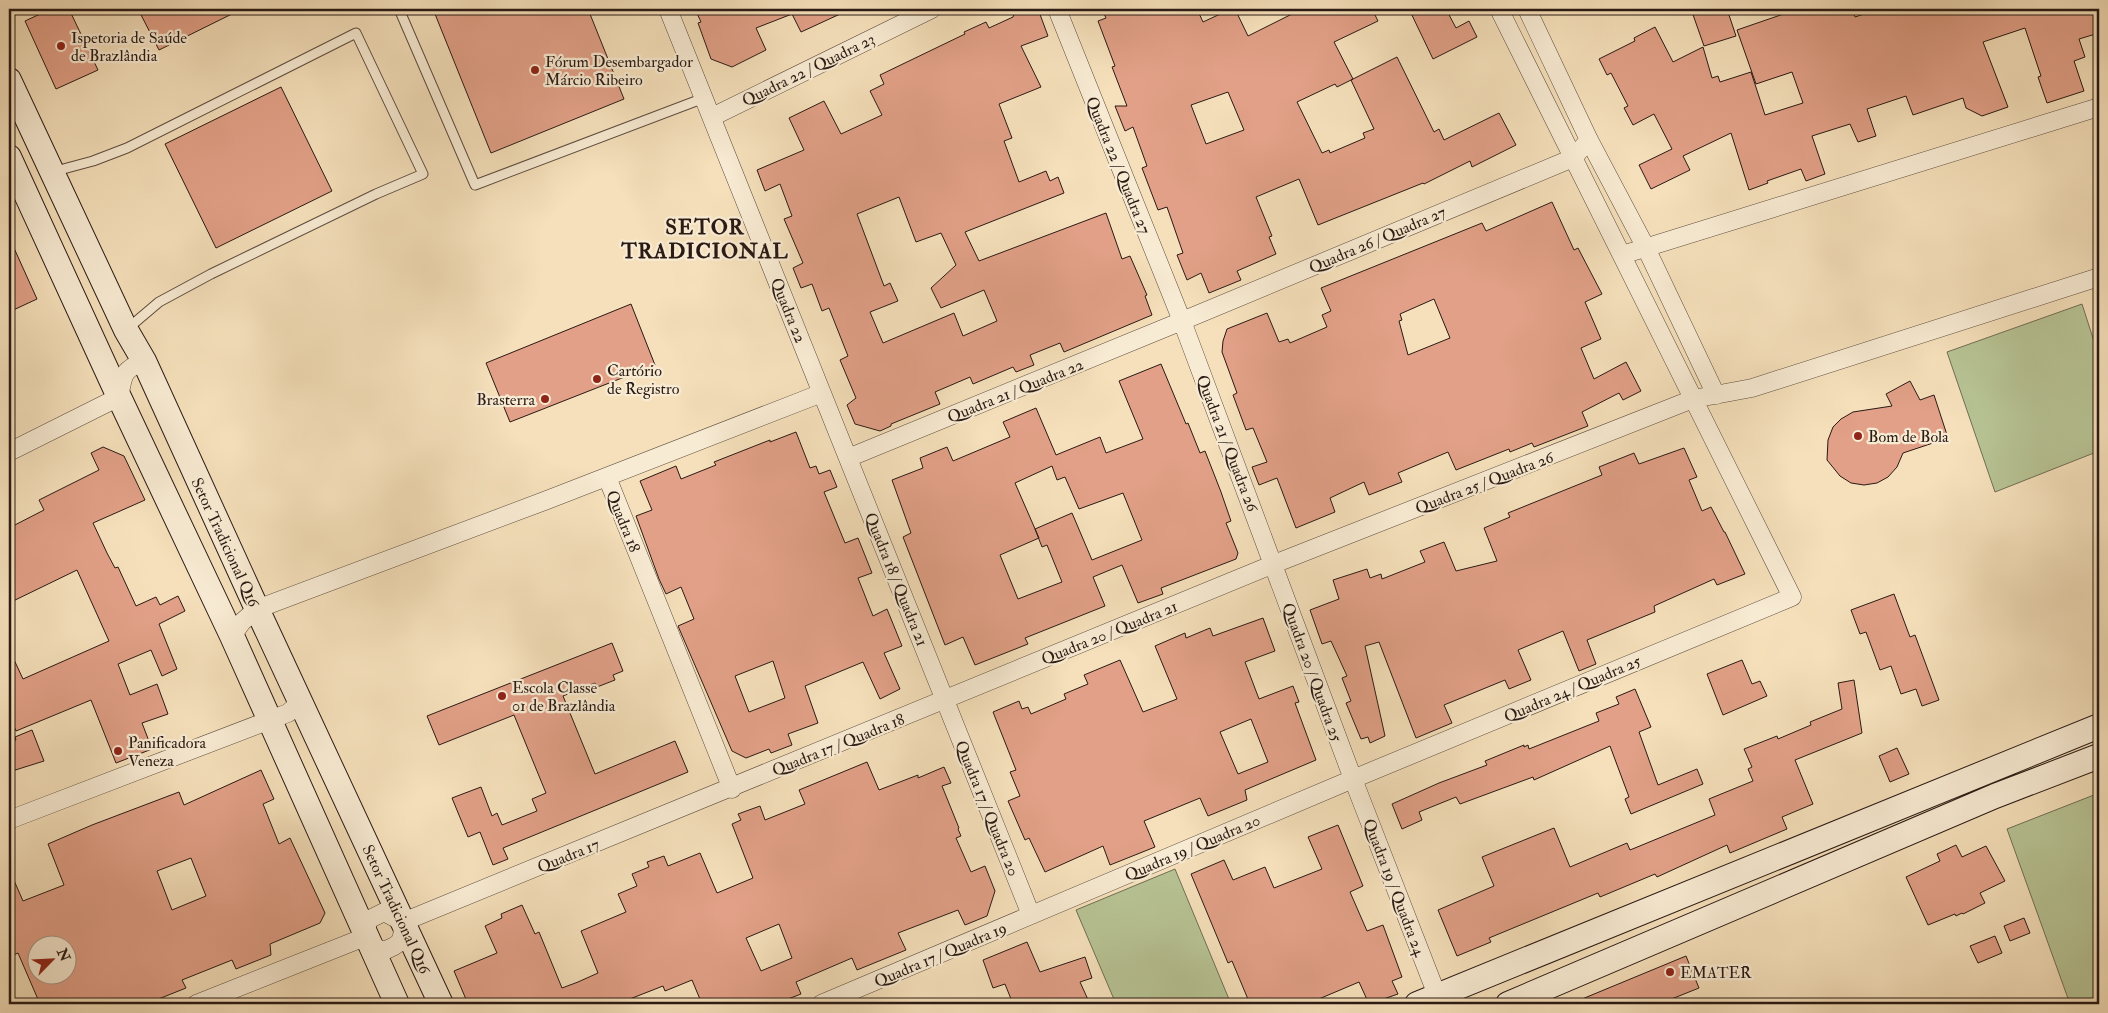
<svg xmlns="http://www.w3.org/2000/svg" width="2108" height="1013" font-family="'IM FELL Double Pica',serif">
<rect width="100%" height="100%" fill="#f5e0bb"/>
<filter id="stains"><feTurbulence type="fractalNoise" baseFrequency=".004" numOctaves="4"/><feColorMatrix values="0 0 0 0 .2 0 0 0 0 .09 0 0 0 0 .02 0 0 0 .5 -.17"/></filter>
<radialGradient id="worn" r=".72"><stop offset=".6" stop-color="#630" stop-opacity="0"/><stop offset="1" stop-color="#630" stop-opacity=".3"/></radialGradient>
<path fill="#b7c394" stroke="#706e54" d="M 2082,304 L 2099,357 L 2099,451 L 1995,492 L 1947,352 Z
M 2099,793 L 2099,1004 L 2070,1004 L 2007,829 Z
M 1175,869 L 1231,1004 L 1116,1004 L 1076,910 Z"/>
<path fill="#e1a087" stroke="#2a1a14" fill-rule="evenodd" d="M 51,9 L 69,9 L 98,70 L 56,89 L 25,21 Z
M 138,9 L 242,9 L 159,50 Z
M 433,9 L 588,9 L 624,99 L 491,153 Z
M 695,9 L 851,9 L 801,32 L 792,14 L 756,28 L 766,50 L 732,67 L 711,59 L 698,23 L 701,22 Z
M 1016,9 L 1038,9 L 1048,36 L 1021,46 L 1041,87 L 999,104 L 1012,138 L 1004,141 L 1019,182 L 1046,171 L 1050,181 L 1058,177 L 1064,193 L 965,232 L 979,261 L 1106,213 L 1122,259 L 1130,256 L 1147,295 L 1145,296 L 1152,315 L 1064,352 L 1060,343 L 1030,355 L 1034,365 L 1016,372 L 1013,367 L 973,384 L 970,377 L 935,392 L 940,404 L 891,424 L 891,426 L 880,431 L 855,424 L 847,405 L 856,398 L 840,360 L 848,356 L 829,308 L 822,311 L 812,284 L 801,288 L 793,268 L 803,263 L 784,219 L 792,216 L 780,184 L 765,191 L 757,170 L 804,150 L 789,118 L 824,101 L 841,134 L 882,115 L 870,91 L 884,84 L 880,75 L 965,34 L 964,32 L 986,22 L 989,28 L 1013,17 ZM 899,197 L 916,242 L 941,233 L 956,265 L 931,288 L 941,308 L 984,290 L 997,321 L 963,336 L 954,313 L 883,343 L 870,312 L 898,301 L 890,283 L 884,286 L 857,214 Z
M 1102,9 L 1197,9 L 1203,22 L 1231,9 L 1235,9 L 1248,36 L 1302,9 L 1372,9 L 1378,21 L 1334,42 L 1353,79 L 1337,87 L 1335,84 L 1297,102 L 1322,153 L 1329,150 L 1330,153 L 1365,138 L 1363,133 L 1374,129 L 1351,80 L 1397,57 L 1434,132 L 1439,129 L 1444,140 L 1499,113 L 1516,145 L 1472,167 L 1470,161 L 1424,184 L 1423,183 L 1318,225 L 1299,179 L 1256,197 L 1272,236 L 1269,237 L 1276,254 L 1237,271 L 1241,280 L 1209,293 L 1201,273 L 1187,280 L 1177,255 L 1183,253 L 1167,207 L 1158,210 L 1142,168 L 1147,166 L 1133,127 L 1125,131 L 1115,106 L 1127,106 L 1112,67 L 1115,66 L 1098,21 L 1106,18 ZM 1228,92 L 1244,130 L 1206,144 L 1191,105 Z
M 1409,9 L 1446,9 L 1456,28 L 1469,21 L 1477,37 L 1433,59 Z
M 1691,9 L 1727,9 L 1736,36 L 1704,46 Z
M 1798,9 L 1852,9 L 1855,17 L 1879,9 L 2099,9 L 2099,33 L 2079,39 L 2085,57 L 2074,61 L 2084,91 L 2047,103 L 2038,77 L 2041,76 L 2025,28 L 1983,42 L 2008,107 L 1982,116 L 1966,108 L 1963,98 L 1913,115 L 1906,96 L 1867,109 L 1876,136 L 1858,142 L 1850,124 L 1812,136 L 1825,174 L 1806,181 L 1801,169 L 1767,181 L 1768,183 L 1749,190 L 1731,133 L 1683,156 L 1690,170 L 1651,189 L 1639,165 L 1672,149 L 1654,114 L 1633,125 L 1624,108 L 1628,106 L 1611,73 L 1607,75 L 1599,59 L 1635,41 L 1634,38 L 1655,27 L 1673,62 L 1703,47 L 1712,78 L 1718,76 L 1720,82 L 1751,72 L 1765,115 L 1803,103 L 1792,72 L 1756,84 L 1737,30 Z
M 281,87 L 332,191 L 216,248 L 165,144 Z
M 1552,202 L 1574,250 L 1578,248 L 1602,294 L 1585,302 L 1601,339 L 1581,348 L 1594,379 L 1626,362 L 1641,391 L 1623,400 L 1619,393 L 1582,412 L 1588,426 L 1534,447 L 1532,443 L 1510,452 L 1509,449 L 1456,470 L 1448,452 L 1398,473 L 1402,482 L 1369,495 L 1364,482 L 1330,498 L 1335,512 L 1296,528 L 1277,478 L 1259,485 L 1252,467 L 1267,462 L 1253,428 L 1246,430 L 1233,395 L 1237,393 L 1222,352 L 1223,341 L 1227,329 L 1267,313 L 1279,342 L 1288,339 L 1290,343 L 1327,327 L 1322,315 L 1331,311 L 1321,288 L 1482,223 L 1486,231 ZM 1434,299 L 1450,338 L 1408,355 L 1399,321 L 1402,320 L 1400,314 Z
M 9,237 L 37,299 L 9,312 Z
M 631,304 L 655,365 L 510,422 L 486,363 Z
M 1161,364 L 1186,424 L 1188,423 L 1200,453 L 1205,451 L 1221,492 L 1231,521 L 1226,523 L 1238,553 L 1236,559 L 1161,588 L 1163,594 L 1138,603 L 1122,565 L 1093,577 L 1105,606 L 1025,638 L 1028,644 L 975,665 L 963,637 L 945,645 L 903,537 L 911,533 L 892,480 L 923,468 L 920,458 L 947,447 L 953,461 L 1010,437 L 1003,422 L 1036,408 L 1056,455 L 1100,437 L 1106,453 L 1143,439 L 1119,381 ZM 1052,466 L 1057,480 L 1065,477 L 1079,509 L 1123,493 L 1142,540 L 1092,560 L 1072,513 L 1035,529 L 1042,547 L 1047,545 L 1062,582 L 1018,599 L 1000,555 L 1039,538 L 1015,483 Z
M 1910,381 L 1920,400 L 1934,395 L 1948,438 L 1903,453 L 1897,467 L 1888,477 L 1877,483 L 1864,485 L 1851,483 L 1840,476 L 1827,460 L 1828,440 L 1833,427 L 1841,419 L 1853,412 L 1892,406 L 1886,394 Z
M 796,432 L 810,468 L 816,466 L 819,474 L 830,470 L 837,487 L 824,492 L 845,543 L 858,538 L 872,573 L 858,578 L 873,616 L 887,609 L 902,646 L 884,653 L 900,689 L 880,699 L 863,662 L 805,686 L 818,723 L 788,734 L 792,745 L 771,753 L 769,749 L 746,758 L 732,751 L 678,626 L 694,619 L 681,587 L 666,594 L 659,579 L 636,516 L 652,510 L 640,481 L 676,466 L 681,479 L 716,465 L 714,462 L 770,440 L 770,442 ZM 773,661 L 785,698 L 749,712 L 735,676 Z
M 103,447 L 124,456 L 145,500 L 93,523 L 107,553 L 115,568 L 118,567 L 136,606 L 156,597 L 160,605 L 178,596 L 185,611 L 159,624 L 177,669 L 162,676 L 151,650 L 118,664 L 130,695 L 157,684 L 168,714 L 142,723 L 152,749 L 116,763 L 91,700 L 16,731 L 9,714 L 9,649 L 23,679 L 109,641 L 77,570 L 9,603 L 9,528 L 44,510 L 39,500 L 99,470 L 91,453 Z
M 1684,448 L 1697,477 L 1689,480 L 1702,511 L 1711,507 L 1724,532 L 1725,532 L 1745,574 L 1717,585 L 1714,579 L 1654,606 L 1655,612 L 1587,640 L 1596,664 L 1579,671 L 1563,631 L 1518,650 L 1531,680 L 1509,689 L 1505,680 L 1444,705 L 1452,723 L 1416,738 L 1379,642 L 1365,646 L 1385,736 L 1370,743 L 1368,737 L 1361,739 L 1346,703 L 1351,701 L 1342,678 L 1347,676 L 1331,641 L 1322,644 L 1310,610 L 1339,599 L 1333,580 L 1367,569 L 1370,578 L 1381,574 L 1382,579 L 1425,562 L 1420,551 L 1444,542 L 1456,571 L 1497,561 L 1484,528 L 1510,517 L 1508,513 L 1602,475 L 1599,467 L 1634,453 L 1639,464 Z
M 1894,594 L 1910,637 L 1915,635 L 1939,700 L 1922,706 L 1916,689 L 1901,694 L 1891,666 L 1880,670 L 1866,632 L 1860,634 L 1851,610 Z
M 1263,618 L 1275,651 L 1245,662 L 1259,699 L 1293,686 L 1299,702 L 1295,703 L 1316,760 L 1245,790 L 1247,800 L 1208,816 L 1200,798 L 1144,821 L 1155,847 L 1110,865 L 1103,846 L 1045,872 L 1029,838 L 1025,840 L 1008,801 L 1020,796 L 1010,772 L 1016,770 L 993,712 L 1019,701 L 1022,709 L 1028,707 L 1031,714 L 1066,699 L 1064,694 L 1088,684 L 1084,675 L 1120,660 L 1143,712 L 1177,699 L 1155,646 L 1185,633 L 1186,638 L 1210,628 L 1213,636 ZM 1251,719 L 1268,762 L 1238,774 L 1220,732 Z
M 612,643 L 623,671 L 613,675 L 615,680 L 597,687 L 595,683 L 563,696 L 595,774 L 675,741 L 688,772 L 503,848 L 508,859 L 493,865 L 480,832 L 468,837 L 452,798 L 481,787 L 492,816 L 497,813 L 502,825 L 537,811 L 532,799 L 546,793 L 514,715 L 439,745 L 427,716 Z
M 1742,660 L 1752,684 L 1760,681 L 1767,696 L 1723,715 L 1707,674 Z
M 1854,680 L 1862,733 L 1795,760 L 1813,804 L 1782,817 L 1787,829 L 1730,853 L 1727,845 L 1657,877 L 1655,874 L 1600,897 L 1598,893 L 1489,938 L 1491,942 L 1457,956 L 1438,910 L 1494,886 L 1482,857 L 1554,828 L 1570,867 L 1627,843 L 1630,850 L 1715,815 L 1709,799 L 1753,781 L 1748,769 L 1752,767 L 1744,749 L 1777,736 L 1778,739 L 1811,725 L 1810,722 L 1842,709 L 1838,683 Z
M 1635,689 L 1651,727 L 1639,732 L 1658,785 L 1697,769 L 1703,784 L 1631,814 L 1625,799 L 1629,797 L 1610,746 L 1534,780 L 1533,777 L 1460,804 L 1456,797 L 1419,812 L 1422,820 L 1402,829 L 1392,804 L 1439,783 L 1487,765 L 1485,761 L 1524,745 L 1524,747 L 1528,745 L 1529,749 L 1599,721 L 1596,713 L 1619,704 L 1616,697 Z
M 32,730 L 44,761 L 9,772 L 9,743 L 16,740 L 15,737 Z
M 1897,748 L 1909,774 L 1890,782 L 1879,756 Z
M 867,762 L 879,790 L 918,775 L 918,778 L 944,767 L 951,783 L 942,786 L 959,828 L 958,829 L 961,836 L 956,838 L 971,872 L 985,866 L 995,891 L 987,916 L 965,925 L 958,910 L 898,933 L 906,950 L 857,970 L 852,958 L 796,982 L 801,994 L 775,1004 L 702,1004 L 692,980 L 665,991 L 663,986 L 617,1004 L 468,1004 L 454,971 L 497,953 L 485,926 L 502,918 L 501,914 L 522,905 L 535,934 L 539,932 L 562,988 L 578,982 L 598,973 L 581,931 L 626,912 L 618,894 L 637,886 L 632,874 L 649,867 L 647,862 L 664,856 L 668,866 L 700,853 L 717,893 L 753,878 L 732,824 L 741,820 L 738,814 L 760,806 L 765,820 L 805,804 L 799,790 ZM 779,924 L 792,958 L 761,971 L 746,938 Z
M 261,770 L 274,799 L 263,804 L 279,844 L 290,838 L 325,913 L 320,923 L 270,944 L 271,955 L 236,969 L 232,960 L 182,980 L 186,988 L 146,1004 L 40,1004 L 18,953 L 9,957 L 9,869 L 23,901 L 64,885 L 48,844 L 92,825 L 179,792 L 184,805 ZM 191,858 L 206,896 L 172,910 L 157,871 ZM 38,946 L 68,946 L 68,976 L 38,976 Z
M 1338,825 L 1363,886 L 1350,892 L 1367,931 L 1383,925 L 1402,977 L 1392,981 L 1398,994 L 1369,1004 L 1359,982 L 1307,1004 L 1250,1004 L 1232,961 L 1228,963 L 1191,874 L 1224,860 L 1233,880 L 1265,867 L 1274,888 L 1322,869 L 1308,837 Z
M 1956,845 L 1962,857 L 1986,846 L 2005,881 L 1980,893 L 1985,903 L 1963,914 L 1962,913 L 1956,916 L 1955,914 L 1928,925 L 1906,877 L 1940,861 L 1937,854 Z
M 2024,918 L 2030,933 L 2010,941 L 2004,926 Z
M 1995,936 L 2002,953 L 1978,963 L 1970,946 Z
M 1027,942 L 1040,972 L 1085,957 L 1092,978 L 1080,982 L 1090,1004 L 1013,1004 L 1005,984 L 993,988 L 983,960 Z
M 1686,956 L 1699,988 L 1659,1004 L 1570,1004 Z"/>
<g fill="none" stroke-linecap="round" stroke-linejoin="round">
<g stroke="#5d4c3e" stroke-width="11">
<path id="lane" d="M 399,9 L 475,185 L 704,98
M 52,172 L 93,161 L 127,148 L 356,33 L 423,174 L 376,194 L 211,274 L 159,302 L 126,330"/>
</g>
<g stroke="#5d4c3e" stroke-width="19">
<path id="street" d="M 668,9 L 1031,915
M 1057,9 L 1182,321 L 1353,779 L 1437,995
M 1527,9 L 1589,140 L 1646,248 L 1716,395
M 712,117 L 932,9
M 1622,255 L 2099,107
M 9,452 L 119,397 C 124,375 121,371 144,361
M 848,458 L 1182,321 L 1573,158 L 1589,140
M 607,477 L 732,789
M 232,636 L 242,622 L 257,609 L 547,500 L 822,393
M 9,820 L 288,713 L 294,708 L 298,698
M 403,922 L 1274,564 L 1693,399 L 1752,388 L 2099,277
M 365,937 L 368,920 L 384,912 L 403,922
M 366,938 L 375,947 L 383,951 C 401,944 403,942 403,922
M 196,1004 L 365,937
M 821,1004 L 1353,779 L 1792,597 L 1499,9"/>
</g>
<g stroke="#2a1a14" stroke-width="26">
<path id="secondary" d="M 9,80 L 126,330 L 144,361 L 257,609 L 441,1004
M 9,157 L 119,397 L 232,636 L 397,1004
M 1417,1004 L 2099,726
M 1508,1004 L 1995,796 L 2099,756"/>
</g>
<use href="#lane" stroke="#f8ebd3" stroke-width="9"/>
<use href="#street" stroke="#f8ebd3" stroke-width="18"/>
<use href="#secondary" stroke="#f8ebd3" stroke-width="24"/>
</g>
<g fill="#8f2418" stroke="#f8ebd3" stroke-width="2">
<circle cx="61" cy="46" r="5"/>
<circle cx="535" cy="70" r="5"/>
<circle cx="597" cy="379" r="5"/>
<circle cx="545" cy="399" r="5"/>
<circle cx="1858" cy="436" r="5"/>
<circle cx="502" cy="696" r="5"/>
<circle cx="118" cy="751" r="5"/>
<circle cx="1670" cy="972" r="5"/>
</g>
<g text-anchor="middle" stroke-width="4.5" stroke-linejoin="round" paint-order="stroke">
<g font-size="16" fill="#2a1a14" stroke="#f8ebd3" text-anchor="start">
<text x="71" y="43">Ispetoria de Saúde<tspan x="71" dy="18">de Brazlândia</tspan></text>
<text x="545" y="67">Fórum Desembargador<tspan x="545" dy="18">Márcio Ribeiro</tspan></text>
<text x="607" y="376">Cartório<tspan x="607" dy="18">de Registro</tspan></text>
<text x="535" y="405" text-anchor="end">Brasterra</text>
<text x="1868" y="442">Bom de Bola</text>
<text x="512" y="693">Escola Classe<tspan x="512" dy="18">01 de Brazlândia</tspan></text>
<text x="128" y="748">Panificadora<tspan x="128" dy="18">Veneza</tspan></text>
<text x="1680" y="978">EMATER</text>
</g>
<g font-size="16" fill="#2a1a14" stroke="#f8ebd3">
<text transform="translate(808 69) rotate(-26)" y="6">Quadra 22 / Quadra 23</text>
<text transform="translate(1119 165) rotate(68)" y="6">Quadra 22 / Quadra 27</text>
<text transform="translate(1377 239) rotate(-23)" y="6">Quadra 26 / Quadra 27</text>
<text transform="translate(789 310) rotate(68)" y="6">Quadra 22</text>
<text transform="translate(1015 390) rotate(-22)" y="6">Quadra 21 / Quadra 22</text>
<text transform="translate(1228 443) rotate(69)" y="6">Quadra 21 / Quadra 26</text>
<text transform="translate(1484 482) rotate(-21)" y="6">Quadra 25 / Quadra 26</text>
<text transform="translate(624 521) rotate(68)" y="6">Quadra 18</text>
<text transform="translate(226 542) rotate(65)" y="6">Setor Tradicional Q16</text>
<text transform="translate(897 579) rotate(68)" y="6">Quadra 18 / Quadra 21</text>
<text transform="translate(1109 632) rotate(-22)" y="6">Quadra 20 / Quadra 21</text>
<text transform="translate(1313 672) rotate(70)" y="6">Quadra 20 / Quadra 25</text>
<text transform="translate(1572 688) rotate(-23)" y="6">Quadra 24 / Quadra 25</text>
<text transform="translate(838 744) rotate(-22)" y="6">Quadra 17 / Quadra 18</text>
<text transform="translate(988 808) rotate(68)" y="6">Quadra 17 / Quadra 20</text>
<text transform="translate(1192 847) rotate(-23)" y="6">Quadra 19 / Quadra 20</text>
<text transform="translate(568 855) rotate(-22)" y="6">Quadra 17</text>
<text transform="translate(1395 887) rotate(69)" y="6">Quadra 19 / Quadra 24</text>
<text transform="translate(397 909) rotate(65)" y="6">Setor Tradicional Q16</text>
<text transform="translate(940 954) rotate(-23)" y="6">Quadra 17 / Quadra 19</text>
</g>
<g font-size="21" font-weight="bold" letter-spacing="1" fill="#2a1a14" stroke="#f8ebd3">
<text x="705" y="234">SETOR<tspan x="705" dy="24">TRADICIONAL</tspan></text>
</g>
</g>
<rect width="2108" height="1013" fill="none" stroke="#f5e0bb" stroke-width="30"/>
<rect x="10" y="10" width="2088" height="993" fill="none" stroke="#2a1a14" stroke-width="2.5"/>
<rect x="15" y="15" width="2078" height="983" fill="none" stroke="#2a1a14"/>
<g transform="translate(52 960) rotate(66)"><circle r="24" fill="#f8ebd3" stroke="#a69787"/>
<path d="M0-4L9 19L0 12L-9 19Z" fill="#8f2418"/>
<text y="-8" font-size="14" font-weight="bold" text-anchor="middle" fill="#2a1a14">N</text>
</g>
<rect width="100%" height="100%" filter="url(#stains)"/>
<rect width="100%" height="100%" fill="url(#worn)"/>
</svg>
